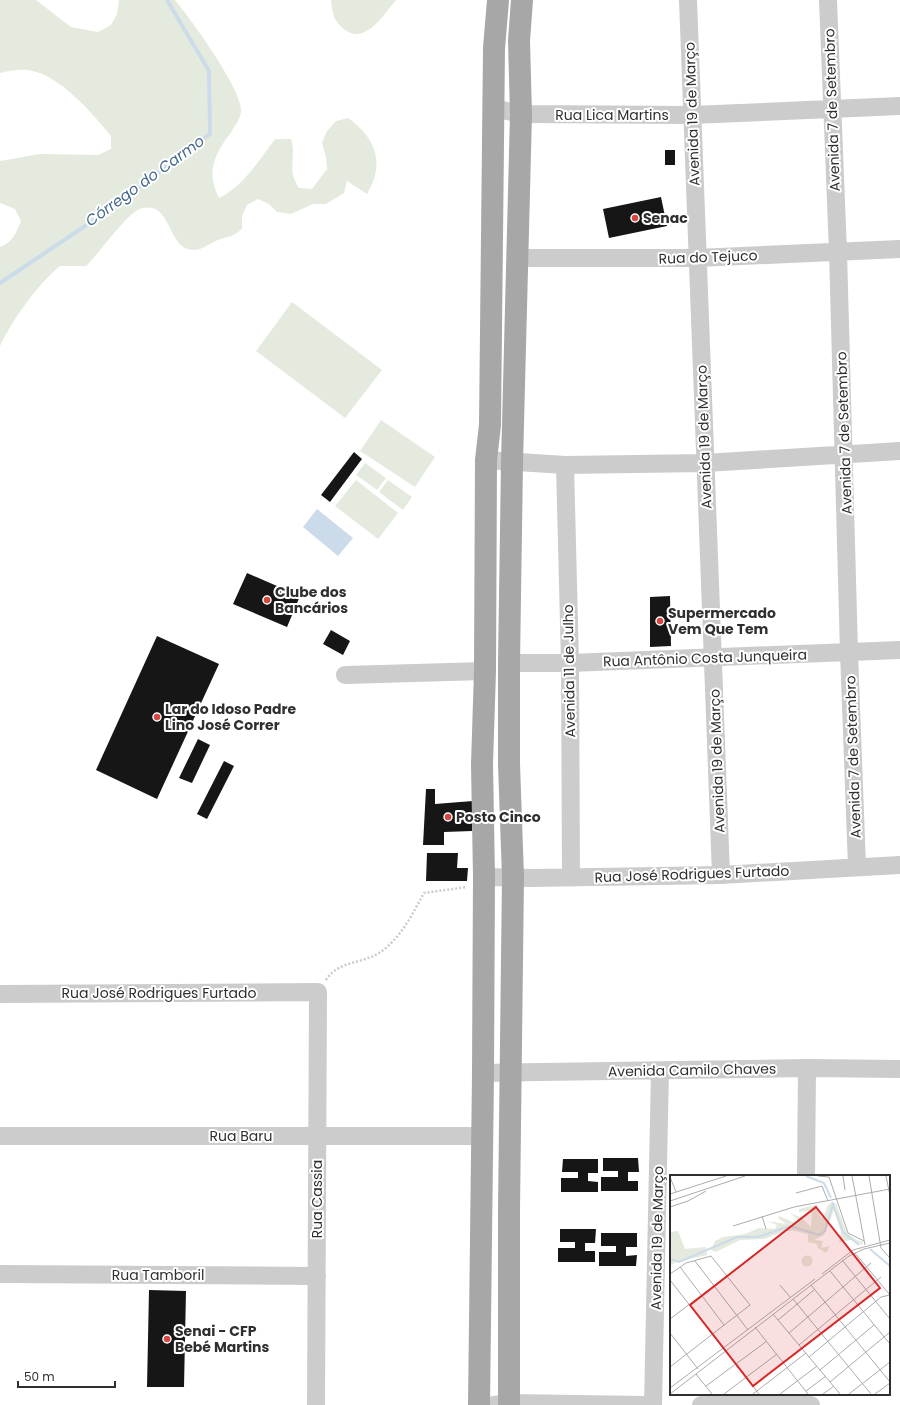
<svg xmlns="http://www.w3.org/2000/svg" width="900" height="1405" font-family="Poppins,sans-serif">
<rect width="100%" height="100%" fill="#fff"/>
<path fill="#e4ebde" d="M 0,0 L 36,0 L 71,27 L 98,32 L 111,25 L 117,14 L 119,0 L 175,0 C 190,18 244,92 241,112 C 240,120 234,127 230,134 C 214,154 206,173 219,198 C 244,186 259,160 275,139 L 291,139 C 297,158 286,169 299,188 L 312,189 L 327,169 L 326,157 L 322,143 L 327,131 L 336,121 L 348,118 C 375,137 386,163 367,194 L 347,181 L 344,193 L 326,204 L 313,204 L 291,214 L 277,212 L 269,204 L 258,199 L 247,205 L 242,216 L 242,229 C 231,238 229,236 218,240 C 210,243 204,249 195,250 C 166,252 173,198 140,209 C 126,214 99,254 86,266 L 60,266 C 37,285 13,319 0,346 L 0,247 C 13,242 16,233 21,221 L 15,209 L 0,203 L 0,161 L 40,154 L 98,155 L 111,149 L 111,136 C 92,113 59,74 28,70 C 19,69 8,71 0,73 Z
M 331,0 L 396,0 C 384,14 366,45 345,30 C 334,22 332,13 331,0 Z
M 292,302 L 382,370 L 345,418 L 256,351 Z
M 381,420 L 435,457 L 415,487 L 360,451 Z
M 365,463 L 386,478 L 377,490 L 356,475 Z
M 356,480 L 398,513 L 378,539 L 335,506 Z
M 388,480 L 412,497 L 403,510 L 379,492 Z"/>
<path fill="#ccdbe9" d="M 317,509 L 353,538 L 338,556 L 303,527 Z"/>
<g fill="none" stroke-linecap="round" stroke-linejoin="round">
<path stroke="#ccdbe9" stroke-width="4" d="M 0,283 L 106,212 L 210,134 L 209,71 L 167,0"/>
</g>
<path fill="#161616" d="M 665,150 L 675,150 L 675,165 L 665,165 Z
M 661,197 L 667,226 L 609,238 L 603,209 Z
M 354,452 L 362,459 L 330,502 L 321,495 Z
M 247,573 L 300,596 L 287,627 L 233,604 Z
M 670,596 L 671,646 L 650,647 L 650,597 Z
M 331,630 L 350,641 L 343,655 L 323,644 Z
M 157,636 L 219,664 L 157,799 L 96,770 Z
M 198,739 L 210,745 L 192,783 L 179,778 Z
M 224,761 L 234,766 L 207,819 L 197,814 Z
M 426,789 L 435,789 L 435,804 L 473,801 L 472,831 L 444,832 L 444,845 L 423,845 Z
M 427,853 L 458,853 L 457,868 L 468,868 L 467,881 L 426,881 Z
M 603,1158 L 638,1158 L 639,1172 L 628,1172 L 628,1181 L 638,1181 L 638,1191 L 601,1191 L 601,1177 L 618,1177 L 618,1171 L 603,1171 Z
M 563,1159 L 598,1159 L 598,1173 L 588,1173 L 588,1181 L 598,1182 L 598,1192 L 561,1192 L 561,1178 L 578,1178 L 578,1172 L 562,1172 Z
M 560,1229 L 596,1229 L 595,1243 L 585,1243 L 585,1251 L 595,1251 L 595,1262 L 558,1262 L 558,1248 L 575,1248 L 575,1242 L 560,1242 Z
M 601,1233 L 637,1233 L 637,1247 L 626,1247 L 626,1256 L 637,1255 L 636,1266 L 599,1266 L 599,1252 L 616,1252 L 616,1246 L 601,1246 Z
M 149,1290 L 186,1291 L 184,1387 L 147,1387 Z"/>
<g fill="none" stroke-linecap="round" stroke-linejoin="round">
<path stroke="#ccc" stroke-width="2.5" stroke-dasharray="2 2" stroke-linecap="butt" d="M 326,980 C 338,960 365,964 382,951 C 402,936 413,913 424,893 L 467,887"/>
<path stroke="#ccc" stroke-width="18" d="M 688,0 L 721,875
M 828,0 L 838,252 L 849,652 L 857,867
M 493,108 L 521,114 L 692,115 L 900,106
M 517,258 L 697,258 L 900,249
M 486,460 L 565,465 L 705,463 L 900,451
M 565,465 L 570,663 L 571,877
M 509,663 L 570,663 L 900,650
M 345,675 L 485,671
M 484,877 L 531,878 L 721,875 L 900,865
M 0,994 L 318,992 L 316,1405
M 483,1073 L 807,1068 L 900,1069
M 0,1136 L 482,1136
M 806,1176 L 807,1068
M 0,1274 L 317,1276
M 494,1405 L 509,1403 L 644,1405
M 653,1405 L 660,1071
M 701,1405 L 811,1405"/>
<path stroke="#a7a7a7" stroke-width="22" d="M 479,1405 L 483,1073 L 484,877 L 482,764 L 485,671 L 486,460 L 490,425 L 494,48 L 498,0
M 509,1405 L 509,1209 L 513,877 L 509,764 L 509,663 L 512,463 L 521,114 L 519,41 L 522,0"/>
</g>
<g fill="#d74641" stroke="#fff" stroke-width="1.5">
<circle cx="635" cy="218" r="4"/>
<circle cx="267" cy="600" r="4"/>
<circle cx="660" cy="621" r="4"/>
<circle cx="157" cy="717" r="4"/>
<circle cx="448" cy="817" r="4"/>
<circle cx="167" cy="1339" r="4"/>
</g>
<g text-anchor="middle" stroke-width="4" stroke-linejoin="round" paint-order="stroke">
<g font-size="14" fill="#2f2f2f" stroke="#fff">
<text transform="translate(832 110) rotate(-92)" y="5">Avenida 7 de Setembro</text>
<text transform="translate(692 114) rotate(-92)" y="5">Avenida 19 de Março</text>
<text x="612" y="120">Rua Lica Martins</text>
<text transform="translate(708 257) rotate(-2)" y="5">Rua do Tejuco</text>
<text transform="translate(844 433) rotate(-92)" y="5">Avenida 7 de Setembro</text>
<text transform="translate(704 437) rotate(-92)" y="5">Avenida 19 de Março</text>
<text transform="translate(705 658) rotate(-2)" y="5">Rua Antônio Costa Junqueira</text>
<text transform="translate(569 671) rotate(-91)" y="5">Avenida 11 de Julho</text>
<text transform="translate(853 757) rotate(-92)" y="5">Avenida 7 de Setembro</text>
<text transform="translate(717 761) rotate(-92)" y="5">Avenida 19 de Março</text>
<text transform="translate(692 874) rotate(-2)" y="5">Rua José Rodrigues Furtado</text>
<text x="159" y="998">Rua José Rodrigues Furtado</text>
<text transform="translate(692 1070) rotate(-1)" y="5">Avenida Camilo Chaves</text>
<text x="241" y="1141">Rua Baru</text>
<text transform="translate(317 1199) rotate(-90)" y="5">Rua Cassia</text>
<text transform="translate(657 1238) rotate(-89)" y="5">Avenida 19 de Março</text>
<text x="158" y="1280">Rua Tamboril</text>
</g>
<g font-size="14" font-weight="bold" fill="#2f2f2f" stroke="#fff" text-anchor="start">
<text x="643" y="223">Senac</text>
<text x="275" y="597">Clube dos<tspan x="275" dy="16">Bancários</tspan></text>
<text x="668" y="618">Supermercado<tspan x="668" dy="16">Vem Que Tem</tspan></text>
<text x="165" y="714">Lar do Idoso Padre<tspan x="165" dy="16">Lino José Correr</tspan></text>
<text x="456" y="822">Posto Cinco</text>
<text x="175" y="1336">Senai - CFP<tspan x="175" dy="16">Bebé Martins</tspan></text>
</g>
<g font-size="15" font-style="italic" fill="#44678b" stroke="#fff">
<text transform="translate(145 181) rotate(-36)" y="5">Córrego do Carmo</text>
</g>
</g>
<g transform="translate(670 1175)">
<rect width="220" height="220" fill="#fff"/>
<path d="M 163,27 L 166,29 L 177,58 L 186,65 L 193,67 L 192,70 L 181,65 L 169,67 L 171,57 L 164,35 L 154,60 L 144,65 L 153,66 L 151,73 L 160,71 L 156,78 L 148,73 L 147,69 L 138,67 L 138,59 L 125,56 L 116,56 L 94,64 L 70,65 L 46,77 L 41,75 L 45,66 L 53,62 L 75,59 L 89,53 L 105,54 L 107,50 L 97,46 L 116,49 L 108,43 L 109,41 L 128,49 L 128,45 L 120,38 L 132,43 L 141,52 L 142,39 L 138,36 L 129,37 L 129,34 L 146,30 L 150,41 L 153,43 L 158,30 ZM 8,56 L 15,74 L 36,72 L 37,80 L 6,87 L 0,91 L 0,57 ZM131.5 86a5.5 5.5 0 1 1 11 0a5.5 5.5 0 1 1-11 0Z" fill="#e4ebde"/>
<path fill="none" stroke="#ccdbe9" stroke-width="2" d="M 136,1 L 154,8 L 161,23M 162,27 L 173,57 L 189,70M 200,74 L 220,91M 0,84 L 9,87 L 67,62 L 88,62 L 120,51 L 149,60 L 155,56 L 163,29"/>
<path fill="none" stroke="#acacac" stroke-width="1" d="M 148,1 L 159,2 L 178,58 L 194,66M 173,1 L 175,15M 182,1 L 195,70M 199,1 L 211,73 L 220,83M 216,1 L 220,21M 0,2 L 6,17M 126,18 L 152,11 L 158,26M 0,19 L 56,1M 0,26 L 75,1M 0,32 L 18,26 L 36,16M 92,41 L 96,54M 63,51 L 124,32 L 220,14M 185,78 L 220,120M 172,85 L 220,144M 25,86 L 78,155M 10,92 L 54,150M 160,96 L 220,169M 0,99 L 16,88 L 41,81 L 80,130 L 0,192M 152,99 L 183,75 L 220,65M 0,105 L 89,219M 110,110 L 120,122M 141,110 L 220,207M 123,124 L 201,219M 103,139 L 170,219M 0,144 L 57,101M 108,145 L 144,115M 85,152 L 138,219M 0,158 L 28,194M 119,158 L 201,88M 129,170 L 211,102M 139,182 L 211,122 L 220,120M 150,195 L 204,150M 26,199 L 42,219M 160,207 L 220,157M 36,211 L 97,166M 0,213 L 145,104M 136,216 L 156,201M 0,219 L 179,81 L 194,74 L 220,68M 54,219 L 107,179M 83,219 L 136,178M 110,219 L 147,191M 153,219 L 164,211M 179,219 L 220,187M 205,219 L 220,208"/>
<path fill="#d62828" fill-opacity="0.15" stroke="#d62828" stroke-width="2" d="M 146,32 L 210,113 L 83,211 L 20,130 Z"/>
<rect width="220" height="220" fill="none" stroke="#2f2f2f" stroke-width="2"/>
</g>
<path d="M18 1381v6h97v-6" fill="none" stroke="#2f2f2f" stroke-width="2"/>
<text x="24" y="1381" font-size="12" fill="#2f2f2f" stroke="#ffffff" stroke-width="3" paint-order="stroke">50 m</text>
</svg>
